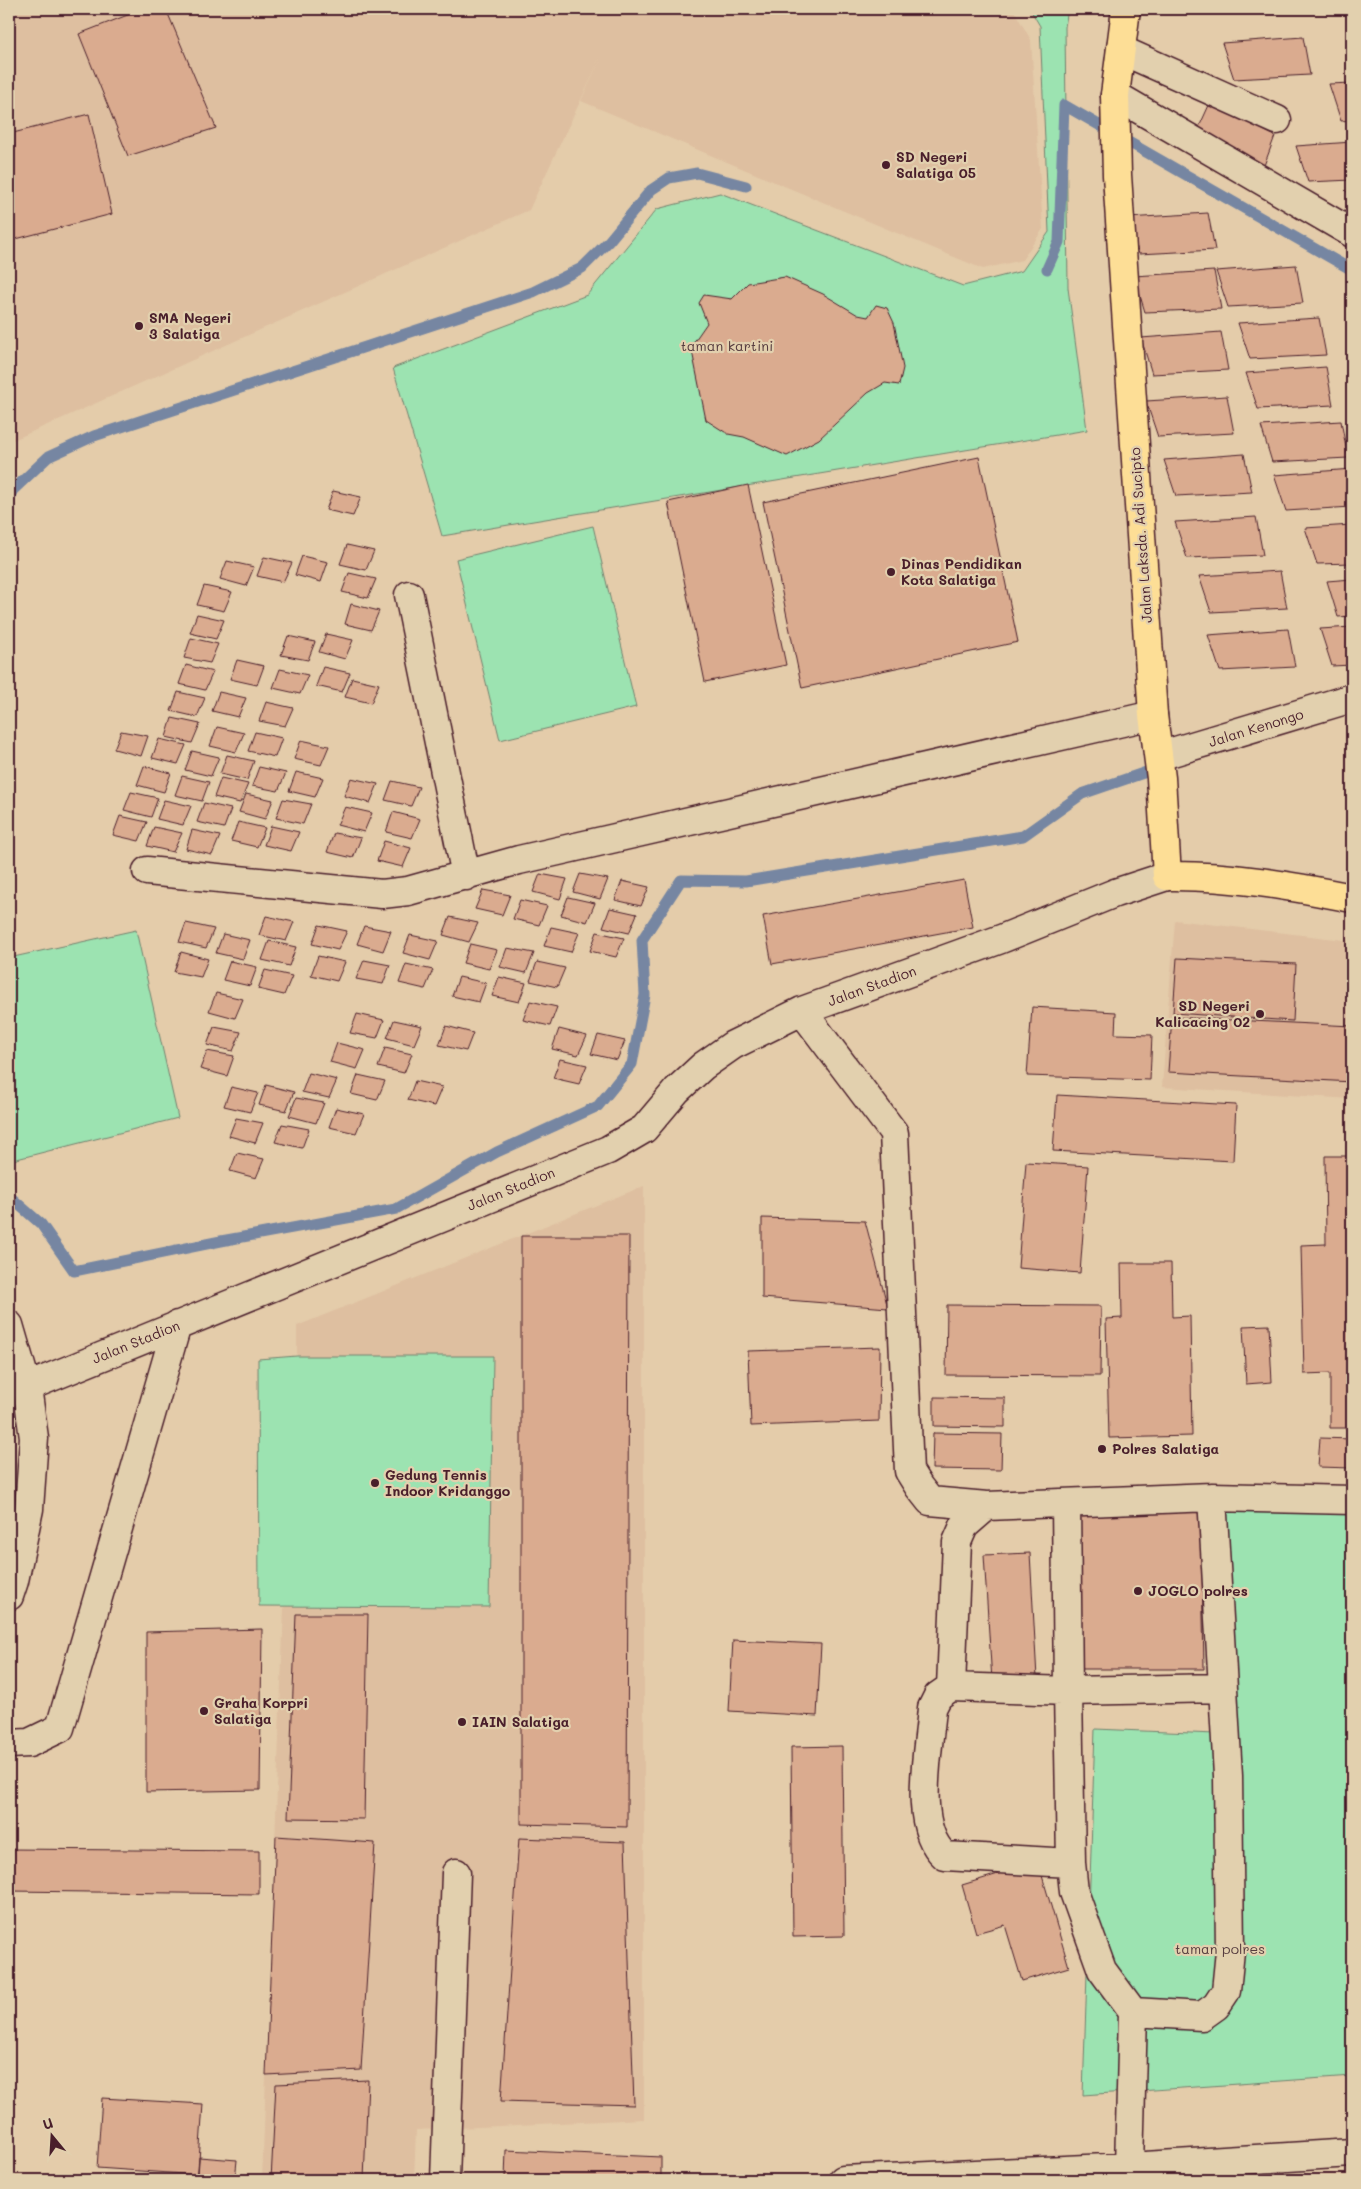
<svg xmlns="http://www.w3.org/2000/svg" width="1361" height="2189" font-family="Mali,sans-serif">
<rect width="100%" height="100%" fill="#e4ccaa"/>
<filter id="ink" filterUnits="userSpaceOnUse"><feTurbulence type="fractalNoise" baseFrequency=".02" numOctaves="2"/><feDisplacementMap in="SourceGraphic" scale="10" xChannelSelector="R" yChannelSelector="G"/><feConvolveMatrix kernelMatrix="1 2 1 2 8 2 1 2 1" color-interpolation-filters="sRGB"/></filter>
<g filter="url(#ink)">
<path fill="#debfa0" d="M 9,9 L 1013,9 L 1031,40 L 1043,229 L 1022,260 L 983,269 L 581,101 L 602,55 L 529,210 L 9,442 Z
M 1175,920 L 1352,941 L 1352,1099 L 1162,1087 Z
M 644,1186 L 644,2119 L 416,2130 L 414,2180 L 262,2180 L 284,1607 L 489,1607 L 493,1356 L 297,1356 L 297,1326 Z"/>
<path fill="#9ce3b1" stroke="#73816e" d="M 1030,9 L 1068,9 L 1065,27 L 1068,288 L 1087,430 L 442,536 L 393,368 L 587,295 L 657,209 L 720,193 L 963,286 L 1022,271 L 1049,232 L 1040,26 Z
M 593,526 L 636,707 L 500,740 L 456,559 Z
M 136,930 L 178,1118 L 9,1161 L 9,958 Z
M 297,1356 L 493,1356 L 489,1607 L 259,1606 L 258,1359 Z
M 1217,1504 L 1352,1511 L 1352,2076 L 1083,2095 L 1095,1729 L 1215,1734 Z"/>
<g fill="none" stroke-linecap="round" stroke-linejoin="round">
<path stroke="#7686a2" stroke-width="11" d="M 1047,269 L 1059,242 L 1064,105 L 1352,270
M 9,497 L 13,490 L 48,457 L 94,436 L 533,292 L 582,268 L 609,241 L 651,190 L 669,178 L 697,173 L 746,186
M 9,1196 L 41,1224 L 74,1271 L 221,1241 L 396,1209 L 497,1152 L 598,1106 L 632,1064 L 645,995 L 642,940 L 681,880 L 746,881 L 1023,836 L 1082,794 L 1161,767"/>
</g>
<path fill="#daab8f" stroke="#4a1f2b" d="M 143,9 L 166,9 L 216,128 L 128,156 L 79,34 Z
M 1303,37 L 1310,75 L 1234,79 L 1222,43 Z
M 1352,83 L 1352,120 L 1341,121 L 1329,84 Z
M 1210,103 L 1275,136 L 1262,171 L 1195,136 Z
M 89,114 L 112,214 L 12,240 L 9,226 L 9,134 Z
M 1352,142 L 1352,180 L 1308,182 L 1296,146 Z
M 1347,191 L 1352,191 L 1352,206 Z
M 1208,213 L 1215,250 L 1139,254 L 1127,218 Z
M 1296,265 L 1303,303 L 1228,307 L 1216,271 Z
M 1214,271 L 1221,309 L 1145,312 L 1134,276 Z
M 785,277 L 823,294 L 858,315 L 868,317 L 876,305 L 887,308 L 894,323 L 903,368 L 899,385 L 885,383 L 868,393 L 819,439 L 787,456 L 744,437 L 728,434 L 706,420 L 691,346 L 707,323 L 699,303 L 704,295 L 732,299 L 748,283 Z
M 1319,318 L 1326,355 L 1250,359 L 1238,323 Z
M 1221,332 L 1228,370 L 1152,374 L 1141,338 Z
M 1326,367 L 1333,405 L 1258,409 L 1246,373 Z
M 1352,374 L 1352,393 L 1346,375 Z
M 1227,396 L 1234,433 L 1158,437 L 1146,401 Z
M 1341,421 L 1348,458 L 1272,462 L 1261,426 Z
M 1244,454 L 1252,492 L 1176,496 L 1164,460 Z
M 979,457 L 1018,642 L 802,688 L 763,502 Z
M 1352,469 L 1352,507 L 1286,511 L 1274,475 Z
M 748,485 L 786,665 L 705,682 L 668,502 Z
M 333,491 L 361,497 L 353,516 L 326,510 Z
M 1256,517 L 1263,555 L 1187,558 L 1175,522 Z
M 1352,525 L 1352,563 L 1317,564 L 1305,528 Z
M 347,545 L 374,551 L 366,570 L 340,564 Z
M 302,556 L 328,562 L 321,582 L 295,575 Z
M 264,557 L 292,563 L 283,582 L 257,576 Z
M 227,561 L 254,567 L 246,586 L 220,579 Z
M 1280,571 L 1287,608 L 1211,612 L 1199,576 Z
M 349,573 L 376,579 L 368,598 L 342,592 Z
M 1352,579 L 1352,616 L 1338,617 L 1327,581 Z
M 204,586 L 232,592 L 224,611 L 197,605 Z
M 351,604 L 379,611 L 371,630 L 345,624 Z
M 197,614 L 224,620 L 216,639 L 190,633 Z
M 1352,627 L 1352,665 L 1332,666 L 1320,629 Z
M 1288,629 L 1295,667 L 1220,671 L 1208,635 Z
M 326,634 L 353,640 L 345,659 L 319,652 Z
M 288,636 L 315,642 L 308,660 L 281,655 Z
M 191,638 L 218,644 L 210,663 L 184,658 Z
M 237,660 L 264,666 L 257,685 L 230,679 Z
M 186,665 L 213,672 L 205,690 L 179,684 Z
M 323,667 L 350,673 L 342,692 L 316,686 Z
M 280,669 L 308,675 L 300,694 L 273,688 Z
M 352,678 L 379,684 L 371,703 L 345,697 Z
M 178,692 L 205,698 L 197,717 L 171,711 Z
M 219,692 L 246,698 L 238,717 L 212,711 Z
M 266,702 L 293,708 L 285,726 L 259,721 Z
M 172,718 L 200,724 L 192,743 L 166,737 Z
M 217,727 L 244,733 L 236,752 L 210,746 Z
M 121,731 L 148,736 L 141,756 L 114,749 Z
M 255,732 L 282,738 L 275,757 L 248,751 Z
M 159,739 L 186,745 L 178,764 L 152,758 Z
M 301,740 L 329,746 L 321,765 L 294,759 Z
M 192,751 L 219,757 L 211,776 L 185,770 Z
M 227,755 L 254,761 L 247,780 L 220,774 Z
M 144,766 L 171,773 L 164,792 L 137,785 Z
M 259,767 L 286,773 L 278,791 L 252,786 Z
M 296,772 L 323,778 L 315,797 L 289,791 Z
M 182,776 L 209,782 L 202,801 L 175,795 Z
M 221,778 L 248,784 L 240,803 L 214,797 Z
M 351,778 L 378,784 L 370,803 L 344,796 Z
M 392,781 L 419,787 L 411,806 L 385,800 Z
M 131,792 L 158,798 L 151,817 L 124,810 Z
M 246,794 L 273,800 L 265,819 L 239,812 Z
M 283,799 L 311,804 L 303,824 L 276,818 Z
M 164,800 L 191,806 L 183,825 L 157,819 Z
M 204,803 L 231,809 L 224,828 L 197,822 Z
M 345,807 L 372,813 L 364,832 L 337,825 Z
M 393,812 L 420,819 L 412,838 L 386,832 Z
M 120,816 L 147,822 L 139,841 L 113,835 Z
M 238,822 L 265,828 L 257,847 L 231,841 Z
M 271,826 L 299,832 L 291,851 L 264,845 Z
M 154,827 L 182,833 L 173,852 L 147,846 Z
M 192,830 L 220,836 L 212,855 L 186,849 Z
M 334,833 L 361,838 L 353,858 L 327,852 Z
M 384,841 L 411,848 L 403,867 L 377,861 Z
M 540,874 L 567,879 L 560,899 L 533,892 Z
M 580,874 L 608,879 L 600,899 L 573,892 Z
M 964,880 L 973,927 L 772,964 L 763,916 Z
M 622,881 L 649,887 L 641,906 L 615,900 Z
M 483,890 L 510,895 L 502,915 L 475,909 Z
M 568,897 L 595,903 L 587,922 L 561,915 Z
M 520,900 L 547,906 L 539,925 L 513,919 Z
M 610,908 L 637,914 L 629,933 L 603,927 Z
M 266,916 L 294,922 L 286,941 L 259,935 Z
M 450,917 L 478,923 L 469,942 L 443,935 Z
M 186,923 L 214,929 L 206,948 L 179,942 Z
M 319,925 L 347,931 L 338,950 L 312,944 Z
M 364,926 L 391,931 L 383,951 L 357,944 Z
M 551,927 L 579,933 L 571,952 L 544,946 Z
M 597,932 L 624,938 L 616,957 L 590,951 Z
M 223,934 L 250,940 L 243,959 L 216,953 Z
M 410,935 L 438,941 L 430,960 L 403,953 Z
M 269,941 L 296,947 L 289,966 L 262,960 Z
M 470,944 L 497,950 L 489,969 L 463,963 Z
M 507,948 L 534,953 L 526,973 L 500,967 Z
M 181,952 L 208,959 L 201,977 L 174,972 Z
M 318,956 L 345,962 L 337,981 L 311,975 Z
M 1177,958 L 1296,964 L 1293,1021 L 1173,1013 Z
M 364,960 L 390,965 L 383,984 L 356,979 Z
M 230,961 L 257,967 L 250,986 L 223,980 Z
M 537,962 L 565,968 L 557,987 L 530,981 Z
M 406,964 L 433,970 L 425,989 L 399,983 Z
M 265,970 L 292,976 L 284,995 L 258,989 Z
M 459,977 L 486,983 L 479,1002 L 452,996 Z
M 499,977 L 526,983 L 519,1002 L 492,996 Z
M 216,993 L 243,999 L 235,1018 L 209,1011 Z
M 530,1001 L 557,1007 L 550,1026 L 523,1020 Z
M 1032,1007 L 1116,1012 L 1115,1034 L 1152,1035 L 1150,1080 L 1027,1076 Z
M 357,1014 L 384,1020 L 377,1038 L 350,1033 Z
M 1172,1017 L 1352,1026 L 1352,1082 L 1168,1072 Z
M 394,1020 L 422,1026 L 414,1045 L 387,1038 Z
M 446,1026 L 473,1033 L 466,1051 L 439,1045 Z
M 214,1027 L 241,1032 L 233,1051 L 207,1045 Z
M 559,1029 L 587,1036 L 578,1055 L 552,1049 Z
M 598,1035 L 625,1041 L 617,1060 L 591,1054 Z
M 337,1043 L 365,1050 L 357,1069 L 330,1062 Z
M 385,1048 L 412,1054 L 404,1073 L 378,1067 Z
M 207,1051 L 234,1056 L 227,1076 L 200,1069 Z
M 560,1059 L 587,1065 L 579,1084 L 553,1078 Z
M 309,1073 L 337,1080 L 329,1098 L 302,1092 Z
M 358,1075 L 385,1081 L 377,1100 L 351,1094 Z
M 415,1081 L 442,1087 L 434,1106 L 408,1100 Z
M 266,1085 L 294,1092 L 286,1111 L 259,1105 Z
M 231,1087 L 258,1093 L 250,1112 L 224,1106 Z
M 1057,1095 L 1236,1105 L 1233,1161 L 1053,1151 Z
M 296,1098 L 324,1103 L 316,1123 L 289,1116 Z
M 336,1108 L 364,1114 L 356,1133 L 329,1127 Z
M 236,1118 L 263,1123 L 255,1143 L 229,1136 Z
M 282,1124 L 309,1129 L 302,1148 L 275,1142 Z
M 237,1153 L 264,1159 L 256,1178 L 230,1171 Z
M 1325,1156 L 1352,1156 L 1352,1428 L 1330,1428 L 1330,1373 L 1304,1374 L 1301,1245 L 1326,1244 Z
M 1026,1162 L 1088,1166 L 1080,1273 L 1018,1268 Z
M 762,1218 L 865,1221 L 888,1308 L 762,1298 Z
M 521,1236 L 629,1236 L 627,1827 L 521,1824 Z
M 1121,1263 L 1171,1263 L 1172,1317 L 1190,1316 L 1192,1436 L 1109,1438 L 1106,1319 L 1122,1318 Z
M 947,1305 L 1101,1306 L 1100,1376 L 946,1375 Z
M 1269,1325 L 1272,1382 L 1246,1384 L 1243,1326 Z
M 880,1347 L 879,1421 L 751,1426 L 748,1351 Z
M 934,1397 L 1005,1398 L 1005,1427 L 934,1426 Z
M 933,1433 L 1002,1434 L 1001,1470 L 932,1469 Z
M 1320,1438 L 1352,1439 L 1352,1468 L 1318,1467 Z
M 1201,1512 L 1204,1669 L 1072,1669 L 1074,1514 Z
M 1030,1553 L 1037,1678 L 992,1681 L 984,1555 Z
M 296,1614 L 368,1614 L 364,1819 L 288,1818 Z
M 262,1629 L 260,1790 L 146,1792 L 146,1632 Z
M 733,1640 L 821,1644 L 817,1716 L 729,1711 Z
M 842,1746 L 844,1936 L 793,1937 L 791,1747 Z
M 276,1836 L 375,1843 L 361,2070 L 266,2075 Z
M 519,1838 L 625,1842 L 634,2105 L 501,2101 Z
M 9,1849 L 259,1851 L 259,1894 L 9,1891 Z
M 1038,1862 L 1069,1967 L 1022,1981 L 1005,1925 L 976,1933 L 962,1885 Z
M 368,2080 L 364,2180 L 271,2180 L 276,2084 Z
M 102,2098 L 203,2104 L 198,2175 L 97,2168 Z
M 506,2150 L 661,2157 L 661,2180 L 462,2180 L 505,2179 Z
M 199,2157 L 237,2160 L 235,2180 L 197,2180 Z
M 9,2177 L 117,2179 L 117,2180 L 9,2180 Z"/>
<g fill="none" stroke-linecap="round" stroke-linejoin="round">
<g stroke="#4a1f2b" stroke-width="31">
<path id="minor" d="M 1121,50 L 1277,120
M 1115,95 L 1352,233
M 409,595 L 466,876
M 1159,756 L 1352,698
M 147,871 L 382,894 L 408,891 L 519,860 L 1153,715
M 802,1011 L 894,1133 L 909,1471 L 919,1487 L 930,1501 L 987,1506 L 1212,1497
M 9,1325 L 27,1387
M 1066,1503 L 1068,1691 L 951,1687 L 938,1696 L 932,1708 C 929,1750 911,1826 945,1856 L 1071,1863
M 9,1596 L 14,1581 L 29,1509 L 34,1438 L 27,1387 L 608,1150 L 644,1129 L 677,1090 L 703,1066 L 733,1045 L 802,1011 L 1001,939 L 1115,893 L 1167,876
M 951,1687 L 957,1542 L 964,1526 L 987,1506
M 1223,1688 L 1212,1497 L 1352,1500
M 9,1744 L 29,1743 L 60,1728 L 177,1325
M 1129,2167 L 1133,2012 L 1102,1970 L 1074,1892 L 1071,1863 L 1068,1691 L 1223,1688 L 1228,1776 L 1230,1951 L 1226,1991 L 1216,2006 L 1202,2016 L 1133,2012
M 445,2180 L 456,1873
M 843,2180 L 1129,2167 L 1352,2153"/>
</g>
<g stroke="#4a1f2b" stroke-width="31">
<path id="major" d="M 1126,9 L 1115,95 L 1117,175 L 1153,715 L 1161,778 L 1167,876 C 1230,875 1291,886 1352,898"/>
</g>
<use href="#minor" stroke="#e2d0ae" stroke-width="28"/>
<use href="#major" stroke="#fdde96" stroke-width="28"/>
</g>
</g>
<g fill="#4a1f2b" stroke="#e2d0ae" stroke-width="2">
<circle cx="886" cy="165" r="5"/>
<circle cx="139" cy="326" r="5"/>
<circle cx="891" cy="572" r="5"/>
<circle cx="1260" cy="1014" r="5"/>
<circle cx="1102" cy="1449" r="5"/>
<circle cx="375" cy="1483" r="5"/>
<circle cx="1138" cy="1591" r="5"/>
<circle cx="204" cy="1711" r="5"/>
<circle cx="462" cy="1722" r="5"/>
</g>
<g text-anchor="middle" stroke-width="4.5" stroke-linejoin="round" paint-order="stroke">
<g font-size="14" font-weight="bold" fill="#4a1f2b" stroke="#e2d0ae" text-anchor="start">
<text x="896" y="162">SD Negeri<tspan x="896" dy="16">Salatiga 05</tspan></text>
<text x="149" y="323">SMA Negeri<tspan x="149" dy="16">3 Salatiga</tspan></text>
<text x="901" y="569">Dinas Pendidikan<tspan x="901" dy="16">Kota Salatiga</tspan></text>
<text x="1250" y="1011" text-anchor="end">SD Negeri<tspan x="1250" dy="16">Kalicacing 02</tspan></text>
<text x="1112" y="1454">Polres Salatiga</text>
<text x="385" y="1480">Gedung Tennis<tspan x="385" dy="16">Indoor Kridanggo</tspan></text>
<text x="1148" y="1596">JOGLO polres</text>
<text x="214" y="1708">Graha Korpri<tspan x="214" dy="16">Salatiga</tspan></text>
<text x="472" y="1727">IAIN Salatiga</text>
</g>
<g font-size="14" fill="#563c3f" stroke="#e2d0ae">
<text x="727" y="351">taman kartini</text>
<text x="1220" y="1954">taman polres</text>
</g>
<g font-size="14" fill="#4a1f2b" stroke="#e2d0ae">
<text transform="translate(1141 535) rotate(-94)" y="5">Jalan Laksda. Adi Sucipto</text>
<text transform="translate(1256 728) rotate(-17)" y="5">Jalan Kenongo</text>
<text transform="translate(872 986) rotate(-20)" y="5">Jalan Stadion</text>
<text transform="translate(511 1189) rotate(-22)" y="5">Jalan Stadion</text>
<text transform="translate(136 1342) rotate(-22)" y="5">Jalan Stadion</text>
</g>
</g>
<rect width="1361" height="2189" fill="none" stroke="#e2d0ae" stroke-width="30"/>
<rect x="15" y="15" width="1331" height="2159" fill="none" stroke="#4a1f2b" stroke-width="2" filter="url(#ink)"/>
<g transform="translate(52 2136) rotate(342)" stroke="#e2d0ae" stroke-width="4" paint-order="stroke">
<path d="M0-4L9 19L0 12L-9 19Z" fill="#4a1f2b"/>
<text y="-8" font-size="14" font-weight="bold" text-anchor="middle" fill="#4a1f2b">U</text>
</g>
</svg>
